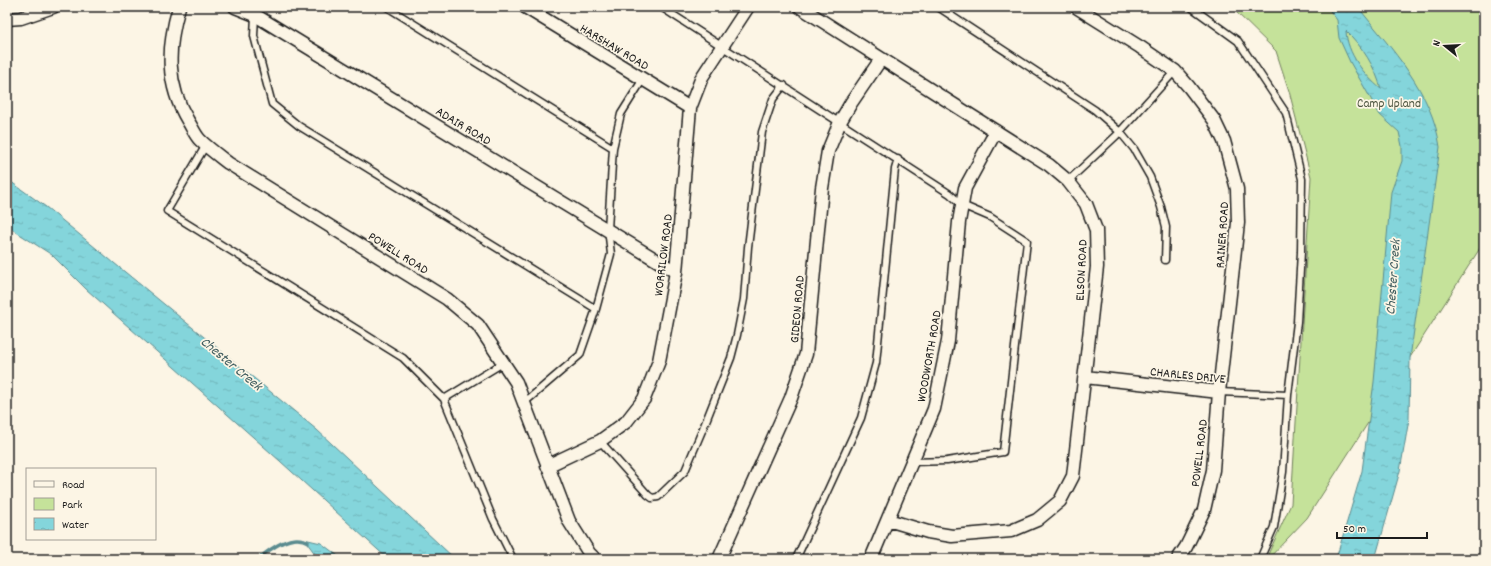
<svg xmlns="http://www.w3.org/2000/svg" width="1491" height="566" font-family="Dekko,sans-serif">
<defs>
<pattern id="water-ripples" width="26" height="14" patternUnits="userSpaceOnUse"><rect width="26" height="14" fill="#84d5db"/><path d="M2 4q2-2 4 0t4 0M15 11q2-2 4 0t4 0" fill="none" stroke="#71b6bb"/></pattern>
</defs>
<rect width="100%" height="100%" fill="#fcf5e5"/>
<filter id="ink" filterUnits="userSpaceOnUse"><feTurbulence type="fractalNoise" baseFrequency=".025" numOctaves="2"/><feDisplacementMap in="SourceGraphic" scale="8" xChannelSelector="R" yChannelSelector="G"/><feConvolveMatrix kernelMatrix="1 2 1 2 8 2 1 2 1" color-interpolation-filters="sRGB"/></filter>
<g filter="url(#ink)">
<path fill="#c5e29a" stroke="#707f5b" d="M 1231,7 L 1484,7 L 1484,242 L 1307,518 L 1268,559 L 1266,559 L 1291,504 L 1311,177 L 1289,91 L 1276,51 Z"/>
<path fill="url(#water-ripples)" stroke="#5a8b8f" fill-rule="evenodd" d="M 1327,7 L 1358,7 C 1392,50 1432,91 1440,147 L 1410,358 L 1409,419 L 1400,471 L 1375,559 L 1336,559 L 1362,471 L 1374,382 L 1391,192 L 1402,161 L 1402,146 L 1399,132 L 1380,115 L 1350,62 L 1339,38 L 1337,20 ZM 1346,31 C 1362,46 1376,68 1381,89 C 1364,75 1347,53 1346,31 Z
M 7,179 L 46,207 L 317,430 L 455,559 L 388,559 L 280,461 L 86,289 L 52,255 L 7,226 Z
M 304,539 L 321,543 L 342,559 L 319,559 Z"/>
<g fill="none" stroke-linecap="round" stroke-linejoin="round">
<path stroke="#5a8b8f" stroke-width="3.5" d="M 258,559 C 270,549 292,532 308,542"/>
<g stroke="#1c1c1c" stroke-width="9">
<path id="service" d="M 257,7 L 255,15 L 254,36 L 272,104 L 299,126 L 596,309
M 387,7 L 613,148
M 661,7 L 950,194 L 962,205 L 990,217 L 1027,241 L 1003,452 L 947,461 L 912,462
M 938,7 L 1095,110 L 1120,132 L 1134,149 L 1150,177 L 1161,207 L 1166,227 L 1165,260
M 1191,7 L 1238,41 L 1286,113 L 1302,179 L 1301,252 L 1297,322 L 1288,395 L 1283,472 L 1274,527 L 1260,559
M 206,145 L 167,211 L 403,358 L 444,399 L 493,519 L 513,559
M 1068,181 L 1116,136 L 1175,71
M 1219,392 L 1288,395
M 444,399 L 503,363
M 525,402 L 580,355 L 596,309 L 611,254 L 608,229 L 613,148 L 621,114 L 643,79
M 600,441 L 648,495 L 652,498 L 658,497 L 685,471 L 704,426 L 731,358 L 737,335 L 744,299 L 748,247 L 762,132 L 773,99 L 784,85
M 796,559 L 861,418 L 876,363 L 895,169 L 898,159"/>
</g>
<g stroke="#1c1c1c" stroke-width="15">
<path id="minor" d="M 179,7 C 167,48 166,84 188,121 C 192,127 195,135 200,140 C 208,148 219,156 228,163 L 447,299 L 478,325 L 516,382 L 569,521 L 589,553 L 595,559
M 235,7 L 255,15 L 676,272
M 525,7 L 690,108
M 800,7 L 1049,165 L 1068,181 L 1086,204 L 1096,230 L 1097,267 L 1073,476 L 1060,501 L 1037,520 L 1011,531 L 952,536 L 928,532 L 888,520
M 1076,7 L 1140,47 L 1175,71 L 1189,87 L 1214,120 L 1224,141 L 1237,189 L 1238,223 L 1219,392 L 1213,470 L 1204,510 L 1186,547 L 1178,559
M 7,19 L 21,18 L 53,7
M 1085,377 L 1219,392
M 547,466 L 600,441 L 626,422 L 644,399 L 659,361 L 676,272 L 690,108 L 702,77 L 748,7
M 719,559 L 791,398 L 806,354 L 822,188 L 828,151 L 840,122 L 851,103 L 881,59
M 871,559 L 934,409 L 948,341 L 959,222 L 965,188 L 996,131"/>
</g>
<use href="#service" stroke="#fcf5e5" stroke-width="6"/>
<use href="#minor" stroke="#fcf5e5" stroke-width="12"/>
</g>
</g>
<g text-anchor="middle" stroke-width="3.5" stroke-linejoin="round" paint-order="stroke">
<g font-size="13" fill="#1c1c1c" stroke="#fcf5e5">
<text transform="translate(615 46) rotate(31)" y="5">HARSHAW ROAD</text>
<text transform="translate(464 125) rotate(31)" y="5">ADAIR ROAD</text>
<text transform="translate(1221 235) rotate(-86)" y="5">RAINER ROAD</text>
<text transform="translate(399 252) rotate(32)" y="5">POWELL ROAD</text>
<text transform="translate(662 255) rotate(-83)" y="5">WORRILOW ROAD</text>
<text transform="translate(1080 270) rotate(-87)" y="5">ELSON ROAD</text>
<text transform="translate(796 309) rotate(-85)" y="5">GIDEON ROAD</text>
<text transform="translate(928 356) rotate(-80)" y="5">WOODWORTH ROAD</text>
<text transform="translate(1188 374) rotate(6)" y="5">CHARLES DRIVE</text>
<text transform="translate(1198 453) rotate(-83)" y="5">POWELL ROAD</text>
</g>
<g font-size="13" fill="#4f5742" stroke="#fcf5e5">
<text x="1389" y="107">Camp Upland</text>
</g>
<g font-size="14" font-style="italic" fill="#405d5f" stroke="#fcf5e5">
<text transform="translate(1392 277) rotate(-86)" y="5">Chester Creek</text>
<text transform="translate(232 363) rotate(40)" y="5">Chester Creek</text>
</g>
</g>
<rect width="1491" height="566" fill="none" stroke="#fcf5e5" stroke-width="24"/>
<rect x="12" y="12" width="1467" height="542" fill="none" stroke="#1c1c1c" stroke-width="1.5" filter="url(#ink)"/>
<rect x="26" y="468" width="130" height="72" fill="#fcf5e5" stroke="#a29e95"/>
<rect x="34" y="481" width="20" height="6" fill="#fcf5e5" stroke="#a29e95"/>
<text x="62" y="488" font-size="12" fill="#1c1c1c">Road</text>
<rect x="34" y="498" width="20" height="12" fill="#c5e29a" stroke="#a29e95"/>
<text x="62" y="508" font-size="12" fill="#1c1c1c">Park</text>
<rect x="34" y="518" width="20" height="12" fill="url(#water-ripples)" stroke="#a29e95"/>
<text x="62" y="528" font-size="12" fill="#1c1c1c">Water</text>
<g transform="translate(1445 46) rotate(288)" stroke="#fcf5e5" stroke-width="3" paint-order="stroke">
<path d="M0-3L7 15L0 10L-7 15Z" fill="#1c1c1c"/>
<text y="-6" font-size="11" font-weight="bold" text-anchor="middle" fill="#1c1c1c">N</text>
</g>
<path d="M1337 532v6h90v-6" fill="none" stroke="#1c1c1c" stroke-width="2"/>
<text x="1343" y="532" font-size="12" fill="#1c1c1c" stroke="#fcf5e5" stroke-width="3" paint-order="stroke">50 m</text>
</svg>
